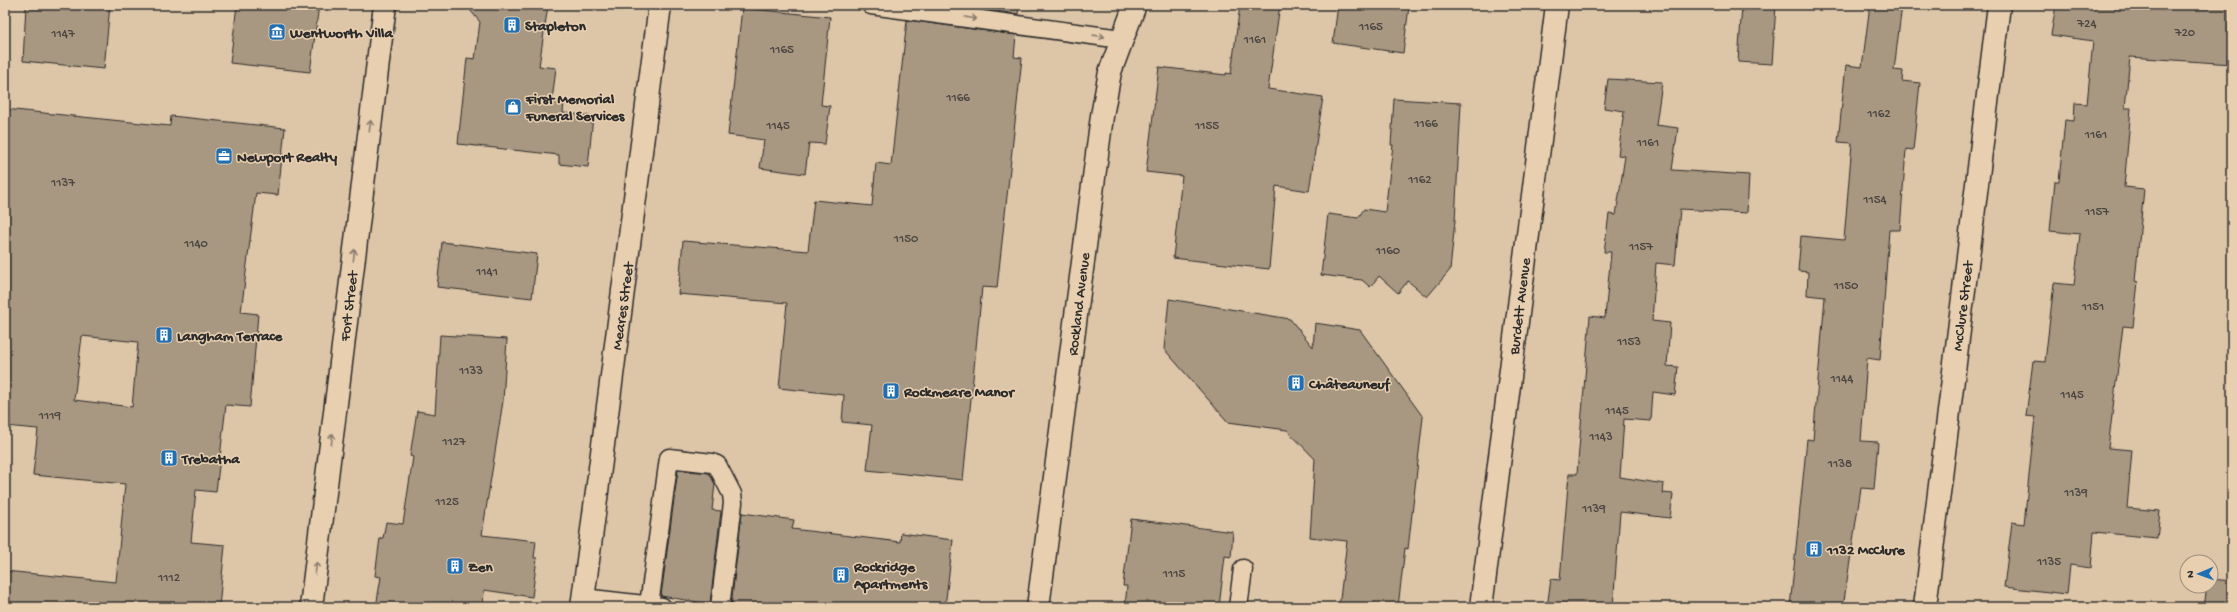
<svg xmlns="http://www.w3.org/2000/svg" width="2237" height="612" font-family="'Gochi Hand',sans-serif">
<rect width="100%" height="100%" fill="#ddc5a8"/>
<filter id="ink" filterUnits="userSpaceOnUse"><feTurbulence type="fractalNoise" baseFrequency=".025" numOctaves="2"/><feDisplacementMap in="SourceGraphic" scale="8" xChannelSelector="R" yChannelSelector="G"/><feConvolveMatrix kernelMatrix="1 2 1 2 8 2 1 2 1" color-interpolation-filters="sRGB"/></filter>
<g filter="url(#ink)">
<path fill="#a89882" stroke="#2b2b2b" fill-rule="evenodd" d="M 26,5 L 110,5 L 104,69 L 23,61 Z
M 237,5 L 319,5 L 310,72 L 230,63 Z
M 466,5 L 548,5 L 539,66 L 556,68 L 552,101 L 564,102 L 563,113 L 593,116 L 588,167 L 559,164 L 559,155 L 458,144 L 467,58 L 475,59 L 480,22 Z
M 949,5 L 1019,5 L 1018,14 Z
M 1240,5 L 1280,5 L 1268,89 L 1323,97 L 1309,191 L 1276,186 L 1269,269 L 1173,258 L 1182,176 L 1146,172 L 1159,67 L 1226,75 L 1226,73 L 1231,74 Z
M 1338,5 L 1390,5 L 1409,7 L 1403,53 L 1333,43 Z
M 1742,5 L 1776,5 L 1772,64 L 1738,62 Z
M 1870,5 L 1902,5 L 1894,70 L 1903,71 L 1902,81 L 1920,83 L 1913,150 L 1906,149 L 1900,230 L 1889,230 L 1880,360 L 1867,358 L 1861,441 L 1878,442 L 1874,489 L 1861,488 L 1843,607 L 1790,607 L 1807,439 L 1813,440 L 1825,297 L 1807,295 L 1808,272 L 1798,271 L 1801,236 L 1844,240 L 1852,143 L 1838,142 L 1846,65 L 1862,67 Z
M 2056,5 L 2232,5 L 2232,64 L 2130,57 L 2125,108 L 2131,108 L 2124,187 L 2144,189 L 2135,281 L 2138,282 L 2133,327 L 2123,326 L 2108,448 L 2132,450 L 2127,508 L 2160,511 L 2157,538 L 2094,532 L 2091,568 L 2070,565 L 2067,594 L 2004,587 L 2012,522 L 2024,524 L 2035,417 L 2026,416 L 2033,361 L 2045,362 L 2054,283 L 2074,285 L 2080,234 L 2050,231 L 2055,181 L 2059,181 L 2065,120 L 2074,121 L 2075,103 L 2087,104 L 2093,41 L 2051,35 Z
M 742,8 L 830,17 L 821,105 L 830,106 L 825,144 L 809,143 L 805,174 L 760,168 L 764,140 L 728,135 Z
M 907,20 L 1016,35 L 1014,57 L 1022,58 L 997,288 L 982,287 L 963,480 L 867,470 L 872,425 L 842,422 L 844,395 L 779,388 L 787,303 L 678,294 L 683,241 L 808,251 L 814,200 L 872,206 L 876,163 L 891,165 Z
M 1608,79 L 1662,82 L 1656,125 L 1678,128 L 1672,170 L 1749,175 L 1747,213 L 1680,209 L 1675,265 L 1656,263 L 1652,321 L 1670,323 L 1667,366 L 1678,367 L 1675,395 L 1653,392 L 1651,421 L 1624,419 L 1620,477 L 1664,484 L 1663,493 L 1673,494 L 1670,518 L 1620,512 L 1613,607 L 1547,607 L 1551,579 L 1560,580 L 1569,474 L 1577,474 L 1590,316 L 1605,318 L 1611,252 L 1604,252 L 1609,214 L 1616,215 L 1625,156 L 1618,155 L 1624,111 L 1604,108 Z
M 1394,99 L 1461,103 L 1455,221 L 1450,270 L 1427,297 L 1408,281 L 1398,293 L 1379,276 L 1370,287 L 1362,280 L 1321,275 L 1328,214 L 1358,218 L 1364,209 L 1385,212 L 1393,145 L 1391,145 Z
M 5,109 L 170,126 L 171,116 L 285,128 L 278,195 L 256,193 L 241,312 L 258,314 L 250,407 L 226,405 L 216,492 L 196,490 L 191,542 L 225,545 L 219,607 L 5,607 L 5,571 L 116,582 L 125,484 L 33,475 L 38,429 L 5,426 ZM 82,336 L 138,342 L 132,407 L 74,400 Z
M 442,242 L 537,254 L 532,298 L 437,287 Z
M 1169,299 L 1290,319 L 1313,347 L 1315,323 L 1360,330 L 1423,417 L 1408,549 L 1405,548 L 1398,607 L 1339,607 L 1347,541 L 1310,537 L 1315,459 L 1287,430 L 1228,422 L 1164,349 Z
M 440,335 L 507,339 L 503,401 L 482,535 L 536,541 L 534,558 L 537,558 L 532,597 L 484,590 L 483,607 L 376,607 L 381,577 L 375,576 L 380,538 L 383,538 L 386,522 L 403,524 L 413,457 L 410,456 L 417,411 L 435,414 Z
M 678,470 L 709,473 L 715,484 L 712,510 L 721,511 L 710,604 L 661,596 Z
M 742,513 L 794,520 L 792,529 L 900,542 L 901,533 L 953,540 L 945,607 L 731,606 Z
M 1131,519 L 1233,532 L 1231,557 L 1225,556 L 1219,607 L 1125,607 L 1127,586 L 1123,586 Z
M 2211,579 L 2232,581 L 2232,607 L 2204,607 L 2207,586 L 2211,586 Z"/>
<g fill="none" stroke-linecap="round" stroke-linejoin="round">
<g stroke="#2b2b2b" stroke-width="21">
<path id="lane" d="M 871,5 L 1121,39
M 583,598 L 662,607
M 649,605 L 669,458 L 712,463 L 717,465 L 732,494 L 733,503 L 720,607
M 1238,607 L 1243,569"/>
</g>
<g stroke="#2b2b2b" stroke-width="25">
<path id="street" d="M 582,607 L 660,5
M 1481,607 L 1557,5
M 1925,607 L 1999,5"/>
</g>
<g stroke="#2b2b2b" stroke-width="25">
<path id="secondary" d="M 311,607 L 385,5
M 1038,607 L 1102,116 L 1110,72 L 1135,5"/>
</g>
<use href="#lane" stroke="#e8cfb0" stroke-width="18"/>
<use href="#street" stroke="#e8cfb0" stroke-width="22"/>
<use href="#secondary" stroke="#e8cfb0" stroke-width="22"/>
</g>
<defs><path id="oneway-shaft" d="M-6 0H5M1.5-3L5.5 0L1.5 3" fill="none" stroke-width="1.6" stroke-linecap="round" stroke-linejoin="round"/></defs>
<g stroke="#8a7d6e">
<use href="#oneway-shaft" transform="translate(971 18) rotate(8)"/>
<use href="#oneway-shaft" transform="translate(1099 36) rotate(8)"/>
<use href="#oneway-shaft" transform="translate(370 126) rotate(-83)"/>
<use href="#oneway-shaft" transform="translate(354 255) rotate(-83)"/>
<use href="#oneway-shaft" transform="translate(332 439) rotate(-83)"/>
<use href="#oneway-shaft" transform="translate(316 568) rotate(-83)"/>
</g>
</g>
<defs>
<g id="building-square" transform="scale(0.9)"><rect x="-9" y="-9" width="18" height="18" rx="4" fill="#1f6fb2" stroke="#e8cfb0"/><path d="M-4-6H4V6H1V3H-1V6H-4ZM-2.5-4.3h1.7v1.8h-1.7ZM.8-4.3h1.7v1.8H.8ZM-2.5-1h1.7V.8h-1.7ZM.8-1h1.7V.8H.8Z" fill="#fff"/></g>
<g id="museum-square" transform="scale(0.9)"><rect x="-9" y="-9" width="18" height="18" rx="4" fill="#1f6fb2" stroke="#e8cfb0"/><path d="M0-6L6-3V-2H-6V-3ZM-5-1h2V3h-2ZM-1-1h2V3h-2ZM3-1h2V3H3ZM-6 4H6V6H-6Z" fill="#fff"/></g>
<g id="shop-square" transform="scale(0.9)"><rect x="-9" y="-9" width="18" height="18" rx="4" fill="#1f6fb2" stroke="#e8cfb0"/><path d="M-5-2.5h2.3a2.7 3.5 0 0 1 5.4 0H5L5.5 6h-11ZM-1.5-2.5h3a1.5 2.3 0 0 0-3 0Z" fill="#fff"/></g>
<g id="office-square" transform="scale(0.9)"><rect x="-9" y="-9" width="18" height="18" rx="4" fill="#1f6fb2" stroke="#e8cfb0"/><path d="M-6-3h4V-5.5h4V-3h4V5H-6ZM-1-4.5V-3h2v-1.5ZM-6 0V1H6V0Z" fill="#fff"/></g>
</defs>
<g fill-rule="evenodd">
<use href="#building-square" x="512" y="25"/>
<use href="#museum-square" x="277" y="32"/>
<use href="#shop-square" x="513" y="107"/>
<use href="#office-square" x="224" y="156"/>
<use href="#building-square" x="164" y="335"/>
<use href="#building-square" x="1296" y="383"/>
<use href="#building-square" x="891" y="391"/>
<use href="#building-square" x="169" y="458"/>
<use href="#building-square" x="1814" y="549"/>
<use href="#building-square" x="455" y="566"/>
<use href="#building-square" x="841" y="575"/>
</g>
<g text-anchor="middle" stroke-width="3" stroke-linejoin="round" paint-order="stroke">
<g font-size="13" fill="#4a4641">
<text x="2087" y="27">724</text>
<text x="1371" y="30">1165</text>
<text x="2185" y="36">720</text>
<text x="63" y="37">1147</text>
<text x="1255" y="43">1161</text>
<text x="782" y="53">1165</text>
<text x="958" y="101">1166</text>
<text x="1879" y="117">1162</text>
<text x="1426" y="127">1166</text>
<text x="778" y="129">1145</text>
<text x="1207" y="129">1155</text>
<text x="2096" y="138">1161</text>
<text x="1648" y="146">1161</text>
<text x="1420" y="183">1162</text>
<text x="63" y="186">1137</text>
<text x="1875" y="203">1154</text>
<text x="2097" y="215">1157</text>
<text x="906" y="242">1150</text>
<text x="196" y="247">1140</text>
<text x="1641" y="250">1157</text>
<text x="1388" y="254">1160</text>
<text x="487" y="275">1141</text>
<text x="1846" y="289">1150</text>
<text x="2093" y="310">1151</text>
<text x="1629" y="345">1153</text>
<text x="471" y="374">1133</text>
<text x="1842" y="382">1144</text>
<text x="2072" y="398">1145</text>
<text x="1617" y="414">1145</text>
<text x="50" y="419">1119</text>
<text x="1601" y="440">1143</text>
<text x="454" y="445">1127</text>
<text x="1840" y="467">1138</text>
<text x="2076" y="496">1139</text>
<text x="447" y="505">1125</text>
<text x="1594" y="512">1139</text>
<text x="2049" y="565">1135</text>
<text x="1174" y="577">1115</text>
<text x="169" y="581">1112</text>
</g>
<g font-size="15" font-weight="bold" fill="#2b2b2b" stroke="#e8cfb0" text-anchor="start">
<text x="525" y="30">Stapleton</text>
<text x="290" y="37">Wentworth Villa</text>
<text x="526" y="103">First Memorial<tspan x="526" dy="17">Funeral Services</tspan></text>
<text x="237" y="161">Newport Realty</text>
<text x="177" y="340">Langham Terrace</text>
<text x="1309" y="388">Châteauneuf</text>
<text x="904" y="396">Rockmeare Manor</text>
<text x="182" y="463">Trebatha</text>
<text x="1827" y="554">1132 McClure</text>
<text x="468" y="571">Zen</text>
<text x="854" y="571">Rockridge<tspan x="854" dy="17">Apartments</tspan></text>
</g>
<g font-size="15" fill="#2b2b2b" stroke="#e8cfb0">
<text transform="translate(1078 304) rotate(-83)" y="5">Rockland Avenue</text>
<text transform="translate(348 306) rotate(-83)" y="5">Fort Street</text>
<text transform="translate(622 306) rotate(-82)" y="5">Meares Street</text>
<text transform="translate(1519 306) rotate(-83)" y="5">Burdett Avenue</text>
<text transform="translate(1962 306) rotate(-83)" y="5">McClure Street</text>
</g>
</g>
<rect width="2237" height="612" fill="none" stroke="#e8cfb0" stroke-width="20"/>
<rect x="10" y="10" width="2217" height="592" fill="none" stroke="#2b2b2b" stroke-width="1.5" filter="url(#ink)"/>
<g transform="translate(2199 574) rotate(268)"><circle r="19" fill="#e8cfb0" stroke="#9c8d7b"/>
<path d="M0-3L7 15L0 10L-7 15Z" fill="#1f6fb2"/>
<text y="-6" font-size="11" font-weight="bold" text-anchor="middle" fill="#2b2b2b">N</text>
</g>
</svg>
